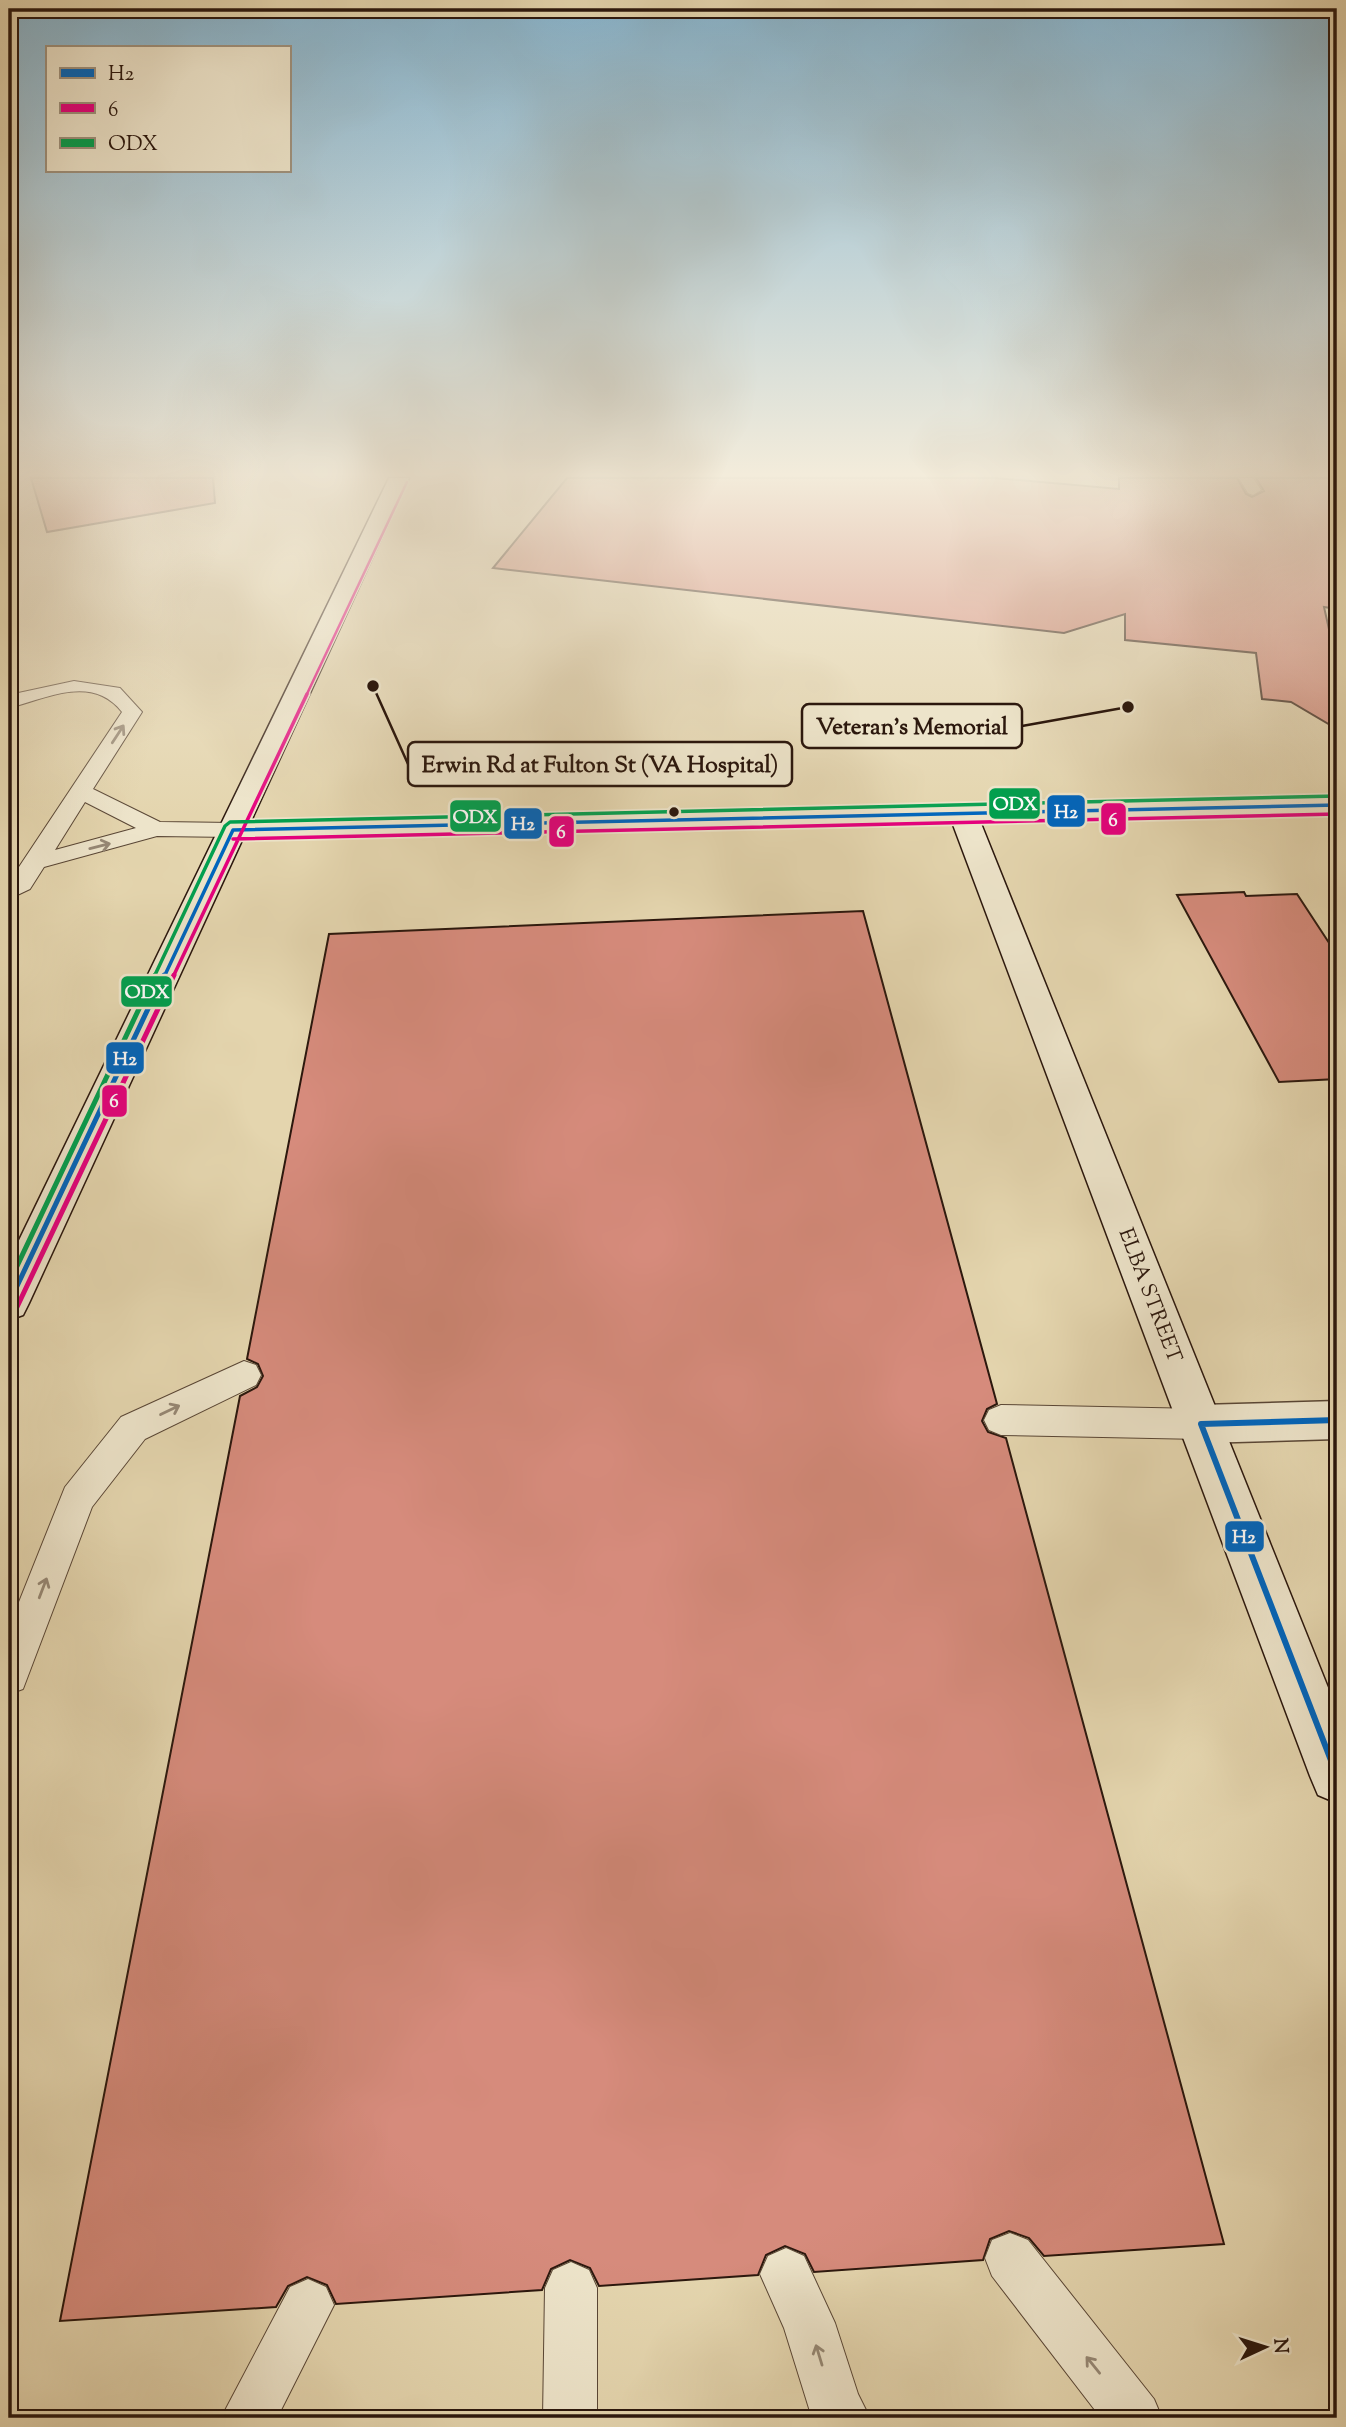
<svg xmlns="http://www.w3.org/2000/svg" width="1346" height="2427" font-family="'Sorts Mill Goudy',serif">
<rect width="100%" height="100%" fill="#e4d5ae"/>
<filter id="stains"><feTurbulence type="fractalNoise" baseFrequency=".00286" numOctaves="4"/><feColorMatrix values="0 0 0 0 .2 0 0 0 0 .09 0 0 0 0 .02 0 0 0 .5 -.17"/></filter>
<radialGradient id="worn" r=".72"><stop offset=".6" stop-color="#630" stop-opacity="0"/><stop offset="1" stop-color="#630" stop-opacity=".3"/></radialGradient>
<path fill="#d68b7c" stroke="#2b170d" stroke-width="2" d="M 31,478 L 213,478 L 215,503 L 47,532 Z
M 567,478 L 995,478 L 1119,489 L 1119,478 L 1237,478 L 1246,494 L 1252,497 L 1264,491 L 1256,478 L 1337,478 L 1337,609 L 1324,607 L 1337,665 L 1337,729 L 1291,702 L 1262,699 L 1256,653 L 1125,640 L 1125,614 L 1064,633 L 493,568 Z
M 1244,892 L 1246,896 L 1297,894 L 1337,955 L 1337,1079 L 1279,1082 L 1177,895 Z
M 863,911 L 997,1404 L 987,1409 L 982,1421 L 988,1432 L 1006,1438 L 1224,2244 L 1044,2256 L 1029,2238 L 1009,2231 L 990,2239 L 983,2260 L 814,2272 L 805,2254 L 785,2246 L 766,2255 L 758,2275 L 599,2286 L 590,2268 L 570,2260 L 551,2269 L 542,2290 L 336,2304 L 327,2285 L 307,2277 L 288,2286 L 276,2307 L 60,2321 L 240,1396 L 257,1387 L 263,1376 L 258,1364 L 247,1359 L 329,934 Z"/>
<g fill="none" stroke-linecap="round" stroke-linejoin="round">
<g stroke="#594635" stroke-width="2">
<path id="lane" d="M 1239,478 L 1253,478 L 1261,490 L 1253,495 L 1248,493 Z
M 74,681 L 120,688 L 142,712 L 93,789 L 160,822 L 233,823 L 244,830 L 233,837 L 157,836 L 44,867 L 30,889 L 9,899 L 9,882 L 122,712 C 92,674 48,698 9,708 L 9,695 ZM 85,802 L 136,828 L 55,850 Z
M 244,1361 L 256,1365 L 261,1375 L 256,1385 L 145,1439 L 92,1507 L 23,1689 L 9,1694 L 9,1627 L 65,1487 L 121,1417 Z
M 1001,1405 L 1201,1409 L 1213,1413 L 1218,1424 L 1213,1435 L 1201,1439 L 1001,1435 L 989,1430 L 984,1420 L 989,1410 Z
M 1010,2233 L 1028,2240 L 1154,2399 L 1162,2418 L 1101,2418 L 992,2276 L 985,2258 L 992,2240 Z
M 786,2248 L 804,2256 L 835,2323 L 858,2394 L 870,2418 L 812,2418 L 784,2328 L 760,2274 L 768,2256 Z
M 571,2262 L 589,2270 L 597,2288 L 597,2418 L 543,2418 L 545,2288 L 553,2270 Z
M 308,2279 L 326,2287 L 334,2305 L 277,2418 L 221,2418 L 290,2287 Z"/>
</g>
<g stroke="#594635" stroke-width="3">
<path id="street" d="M 1337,1401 L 1337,1439 L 1201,1443 L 1185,1438 L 1179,1424 L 1185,1410 L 1201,1405 Z"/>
</g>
<g stroke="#2b170d" stroke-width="3">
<path id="secondary" d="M 389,478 L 409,478 L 251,821 L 1337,797 L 1337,813 L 980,821 L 1337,1710 L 1337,1803 L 1318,1795 L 1310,1776 L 952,822 L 243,838 L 29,1303 L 23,1315 L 9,1320 L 9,1261 Z"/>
</g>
<use href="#lane" fill="#ede4ca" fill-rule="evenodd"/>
<use href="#street" fill="#ede4ca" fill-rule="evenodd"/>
<use href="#secondary" fill="#ede4ca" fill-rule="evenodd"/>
<g stroke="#ede4ca" stroke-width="7">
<path id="bus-1-far2" d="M 164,977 L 233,830 L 1337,805"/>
</g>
<g stroke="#ede4ca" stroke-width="10">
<path id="bus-1-far1" d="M 9,1303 L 164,975"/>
</g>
<g stroke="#ede4ca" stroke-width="11">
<path id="bus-1" d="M 1337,1420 L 1201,1424 L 1337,1776"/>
</g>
<g stroke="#ede4ca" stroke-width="5">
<path id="bus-2-far2" d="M 306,696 L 407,482"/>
</g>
<g stroke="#ede4ca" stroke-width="7">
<path id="bus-2-far1" d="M 233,839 L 1337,814
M 173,977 L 307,694"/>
</g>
<g stroke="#ede4ca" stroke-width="10">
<path id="bus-2" d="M 17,1307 L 174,975"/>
</g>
<g stroke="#ede4ca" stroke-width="7">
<path id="bus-3-far1" d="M 154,977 L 225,826 L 230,822 L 1337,796"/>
</g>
<g stroke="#ede4ca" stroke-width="10">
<path id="bus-3" d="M 9,1283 L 155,975"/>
</g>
<use href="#bus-1-far2" stroke="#0065bd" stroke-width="3.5"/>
<use href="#bus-1-far1" stroke="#0065bd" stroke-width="5"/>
<use href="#bus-1" stroke="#0065bd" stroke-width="6"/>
<use href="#bus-2-far2" stroke="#e5007d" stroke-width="2.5"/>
<use href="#bus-2-far1" stroke="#e5007d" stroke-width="3.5"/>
<use href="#bus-2" stroke="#e5007d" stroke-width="5"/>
<use href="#bus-3-far1" stroke="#029f4e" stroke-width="3.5"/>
<use href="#bus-3" stroke="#029f4e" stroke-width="5"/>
</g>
<defs><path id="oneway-shaft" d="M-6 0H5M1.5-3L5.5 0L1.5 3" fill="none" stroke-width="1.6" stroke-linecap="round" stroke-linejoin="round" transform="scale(1.75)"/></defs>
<g stroke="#968875">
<use href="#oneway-shaft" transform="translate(118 734) rotate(-57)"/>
<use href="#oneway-shaft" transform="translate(100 846) rotate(-14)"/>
<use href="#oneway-shaft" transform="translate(170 1410) rotate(-26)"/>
<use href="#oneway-shaft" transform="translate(43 1588) rotate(-69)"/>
<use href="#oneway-shaft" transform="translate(819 2355) rotate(-107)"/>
<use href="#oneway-shaft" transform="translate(1093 2365) rotate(-129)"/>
</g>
<linearGradient id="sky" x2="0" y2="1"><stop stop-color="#87b6d1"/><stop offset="0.58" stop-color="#f3ecdb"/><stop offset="1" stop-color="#f3ecdb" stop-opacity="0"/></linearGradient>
<rect width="1346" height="818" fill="url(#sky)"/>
<circle fill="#2b170d" stroke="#ede4ca" stroke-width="2.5" cx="674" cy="812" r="6"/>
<g text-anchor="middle" stroke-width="5" stroke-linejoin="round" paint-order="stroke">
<g font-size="21" fill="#2b170d" stroke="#ede4ca">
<text transform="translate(1151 1295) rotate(69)" y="7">ELBA STREET</text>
</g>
</g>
<path fill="none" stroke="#2b170d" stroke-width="2.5" d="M1128 707L1022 726M373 686L408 764"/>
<g fill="#2b170d" stroke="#ede4ca" stroke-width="2.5">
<circle cx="1128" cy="707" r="7"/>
<circle cx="373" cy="686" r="7"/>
</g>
<g fill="#ede4ca" stroke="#2b170d" stroke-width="2.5">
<rect x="802" y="704" width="220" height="44" rx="7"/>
<rect x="408" y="742" width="384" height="44" rx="7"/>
</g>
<g font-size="23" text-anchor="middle" font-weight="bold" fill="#2b170d">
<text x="912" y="734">Veteran's Memorial</text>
<text x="600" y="772">Erwin Rd at Fulton St (VA Hospital)</text>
</g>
<g stroke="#ede4ca" stroke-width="2.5">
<rect x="988" y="787" width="53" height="33" rx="7" fill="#029f4e"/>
<rect x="1046" y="794" width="40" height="34" rx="7" fill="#0065bd"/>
<rect x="449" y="799" width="53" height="34" rx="7" fill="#029f4e"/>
<rect x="1100" y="802" width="27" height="34" rx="7" fill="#e5007d"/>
<rect x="503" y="807" width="40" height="33" rx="7" fill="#0065bd"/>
<rect x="548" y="815" width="27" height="33" rx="7" fill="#e5007d"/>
<rect x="120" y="975" width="53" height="33" rx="7" fill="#029f4e"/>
<rect x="105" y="1041" width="40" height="34" rx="7" fill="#0065bd"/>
<rect x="101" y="1084" width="27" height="34" rx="7" fill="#e5007d"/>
<rect x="1224" y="1520" width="41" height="33" rx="7" fill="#0065bd"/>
</g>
<g font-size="19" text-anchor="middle" font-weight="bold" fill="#fff">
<text x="1015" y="810">ODX</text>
<text x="1066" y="818">H2</text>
<text x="475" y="823">ODX</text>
<text x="1113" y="826">6</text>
<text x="523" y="830">H2</text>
<text x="561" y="838">6</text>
<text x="147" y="998">ODX</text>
<text x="125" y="1065">H2</text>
<text x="114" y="1107">6</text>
<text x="1244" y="1543">H2</text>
</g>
<rect width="1346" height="2427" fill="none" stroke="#e4d5ae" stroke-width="35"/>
<rect x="10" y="10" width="1325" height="2406" fill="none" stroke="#2b170d" stroke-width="3.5"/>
<rect x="18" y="18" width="1311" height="2392" fill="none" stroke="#2b170d" stroke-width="2"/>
<rect x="46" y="46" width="245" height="126" fill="#ede4ca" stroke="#9f927e" stroke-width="2"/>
<rect x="60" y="68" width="35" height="10" fill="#0065bd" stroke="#9f927e" stroke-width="2"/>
<text x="108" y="80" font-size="21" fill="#2b170d">H2</text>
<rect x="60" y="103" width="35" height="10" fill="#e5007d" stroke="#9f927e" stroke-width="2"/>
<text x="108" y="116" font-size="21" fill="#2b170d">6</text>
<rect x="60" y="138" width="35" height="10" fill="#029f4e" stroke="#9f927e" stroke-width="2"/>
<text x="108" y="150" font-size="21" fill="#2b170d">ODX</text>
<g transform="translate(1265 2347) rotate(86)" stroke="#ede4ca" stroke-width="5" paint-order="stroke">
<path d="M0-5L12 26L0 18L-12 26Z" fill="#2b170d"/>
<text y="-10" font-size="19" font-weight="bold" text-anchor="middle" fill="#2b170d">N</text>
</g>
<rect width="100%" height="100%" filter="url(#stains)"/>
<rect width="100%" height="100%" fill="url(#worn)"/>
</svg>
